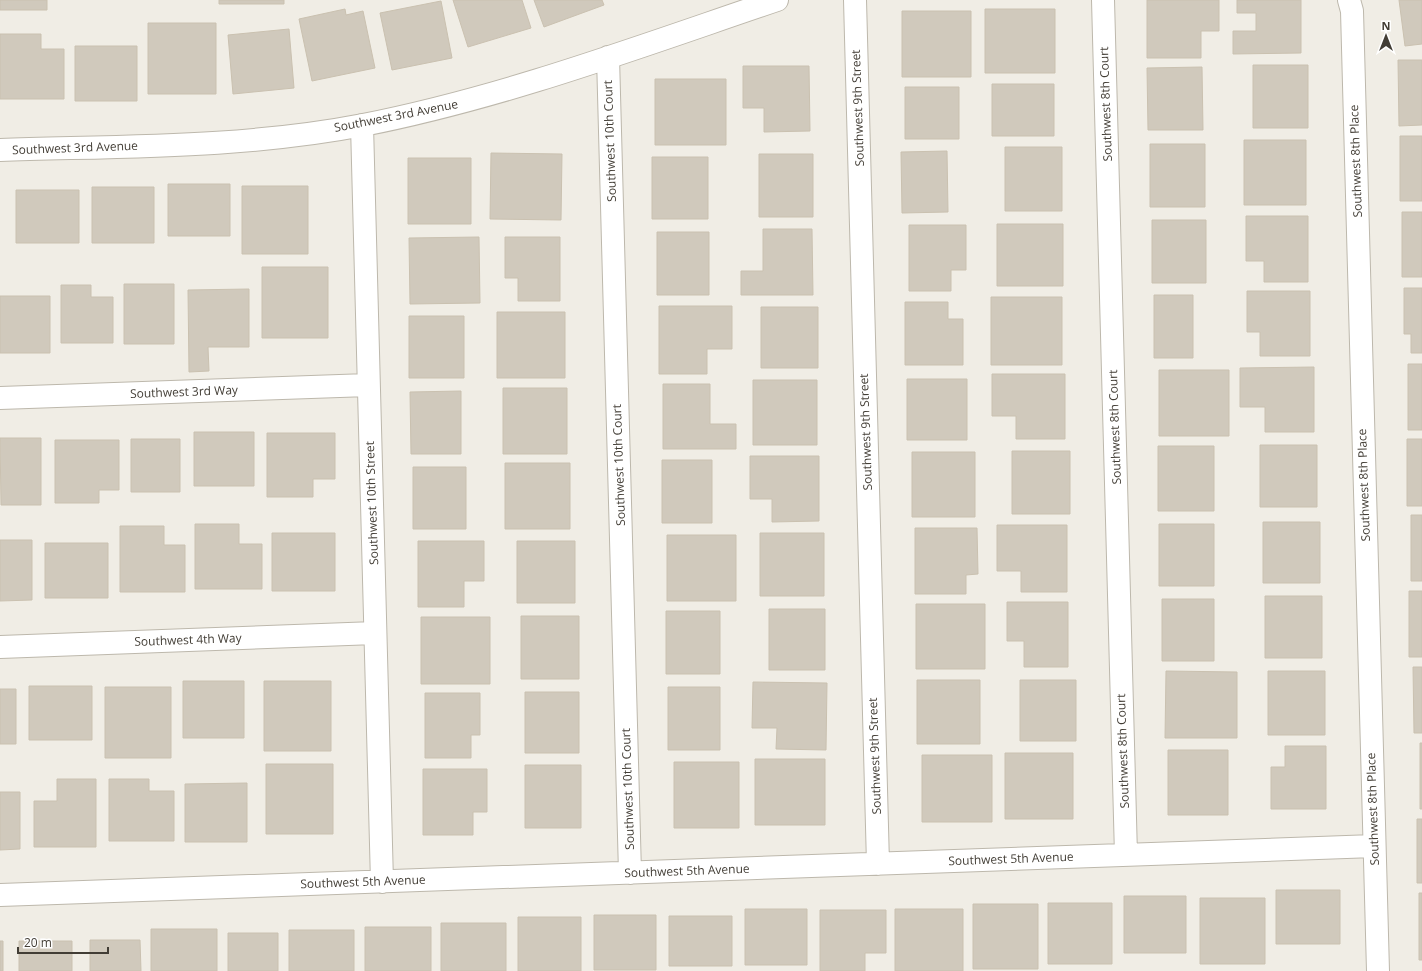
<svg xmlns="http://www.w3.org/2000/svg" width="1422" height="971" font-family="'Open Sans',sans-serif">
<rect width="100%" height="100%" fill="#f0ede5"/>
<path fill="#d0c9bc" stroke="#cac1b0" d="M 0,0 L 47,0 L 47,10 L 0,10 Z
M 219,0 L 284,0 L 284,4 L 219,4 Z
M 453,0 L 522,0 L 531,28 L 468,47 Z
M 534,0 L 602,0 L 604,5 L 544,27 Z
M 1147,0 L 1219,0 L 1219,31 L 1201,31 L 1201,58 L 1147,58 Z
M 1237,0 L 1301,0 L 1301,53 L 1233,54 L 1233,31 L 1256,31 L 1256,13 L 1237,13 Z
M 1399,0 L 1422,0 L 1422,44 L 1405,46 Z
M 441,1 L 452,58 L 392,70 L 380,13 Z
M 345,9 L 346,15 L 363,11 L 375,68 L 312,81 L 299,19 Z
M 985,9 L 1055,9 L 1055,73 L 985,73 Z
M 902,11 L 971,11 L 971,77 L 902,77 Z
M 148,23 L 216,23 L 216,94 L 148,94 Z
M 289,29 L 294,88 L 233,94 L 228,35 Z
M 0,34 L 41,34 L 41,49 L 64,49 L 64,99 L 0,99 Z
M 75,46 L 137,46 L 137,101 L 75,101 Z
M 1398,60 L 1422,60 L 1422,125 L 1399,126 Z
M 1253,65 L 1308,65 L 1308,128 L 1253,128 Z
M 743,66 L 809,66 L 810,131 L 764,132 L 764,108 L 743,108 Z
M 1202,67 L 1203,130 L 1148,130 L 1147,68 Z
M 655,79 L 726,79 L 726,145 L 655,145 Z
M 992,84 L 1054,84 L 1054,136 L 992,136 Z
M 905,87 L 959,87 L 959,139 L 905,139 Z
M 1400,136 L 1422,136 L 1422,201 L 1400,201 Z
M 1244,140 L 1306,140 L 1306,205 L 1244,205 Z
M 1150,144 L 1205,144 L 1205,207 L 1150,207 Z
M 1005,147 L 1062,147 L 1062,211 L 1005,211 Z
M 947,151 L 948,212 L 902,213 L 901,152 Z
M 491,153 L 562,154 L 561,220 L 490,219 Z
M 759,154 L 813,154 L 813,217 L 759,217 Z
M 652,157 L 708,157 L 708,219 L 652,219 Z
M 408,158 L 471,158 L 471,224 L 408,224 Z
M 168,184 L 230,184 L 230,236 L 168,236 Z
M 242,186 L 308,186 L 308,254 L 242,254 Z
M 92,187 L 154,187 L 154,243 L 92,243 Z
M 16,190 L 79,190 L 79,243 L 16,243 Z
M 1402,212 L 1422,212 L 1422,277 L 1402,277 Z
M 1246,216 L 1308,216 L 1308,282 L 1264,282 L 1264,261 L 1246,261 Z
M 1152,220 L 1206,220 L 1206,283 L 1152,283 Z
M 997,224 L 1063,224 L 1063,286 L 997,286 Z
M 909,225 L 966,225 L 966,270 L 951,270 L 951,291 L 909,291 Z
M 763,229 L 812,229 L 813,295 L 741,295 L 741,271 L 763,271 Z
M 657,232 L 709,232 L 709,295 L 657,295 Z
M 479,237 L 480,303 L 410,304 L 409,238 Z
M 505,237 L 560,237 L 560,301 L 518,301 L 518,278 L 505,278 Z
M 262,267 L 328,267 L 328,338 L 262,338 Z
M 124,284 L 174,284 L 174,344 L 124,344 Z
M 61,285 L 91,285 L 91,297 L 113,297 L 113,343 L 61,343 Z
M 1404,288 L 1422,288 L 1422,353 L 1411,353 L 1411,334 L 1404,334 Z
M 249,289 L 249,347 L 208,347 L 209,371 L 189,372 L 188,290 Z
M 1247,291 L 1310,291 L 1310,356 L 1260,356 L 1260,332 L 1247,332 Z
M 1154,295 L 1193,295 L 1193,358 L 1154,358 Z
M 0,296 L 50,296 L 50,353 L 0,353 Z
M 991,297 L 1062,297 L 1062,365 L 991,365 Z
M 905,302 L 948,302 L 948,319 L 963,319 L 963,365 L 905,365 Z
M 659,306 L 732,306 L 732,349 L 707,349 L 707,374 L 659,374 Z
M 761,307 L 818,307 L 818,368 L 761,368 Z
M 497,312 L 565,312 L 565,378 L 497,378 Z
M 409,316 L 464,316 L 464,378 L 409,378 Z
M 1408,364 L 1422,364 L 1422,430 L 1408,430 Z
M 1314,367 L 1314,432 L 1265,432 L 1265,407 L 1240,407 L 1240,368 Z
M 1159,370 L 1229,370 L 1229,436 L 1159,436 Z
M 992,374 L 1065,374 L 1065,439 L 1016,439 L 1016,416 L 992,416 Z
M 907,379 L 967,379 L 967,440 L 907,440 Z
M 753,380 L 817,380 L 817,445 L 753,445 Z
M 663,384 L 710,384 L 710,424 L 736,424 L 736,449 L 663,449 Z
M 503,388 L 567,388 L 567,454 L 503,454 Z
M 461,391 L 461,454 L 411,454 L 410,392 Z
M 194,432 L 254,432 L 254,486 L 194,486 Z
M 267,433 L 335,433 L 335,479 L 313,479 L 313,497 L 267,497 Z
M 0,438 L 41,438 L 41,505 L 1,505 Z
M 131,439 L 180,439 L 180,492 L 131,492 Z
M 1407,439 L 1422,439 L 1422,506 L 1407,506 Z
M 55,440 L 119,440 L 119,490 L 99,490 L 99,503 L 55,503 Z
M 1260,445 L 1317,445 L 1317,507 L 1260,507 Z
M 1158,446 L 1214,446 L 1214,511 L 1158,511 Z
M 1012,451 L 1070,451 L 1070,514 L 1012,514 Z
M 912,452 L 975,452 L 975,517 L 912,517 Z
M 750,456 L 819,456 L 819,521 L 772,522 L 772,499 L 750,499 Z
M 662,460 L 712,460 L 712,523 L 662,523 Z
M 505,463 L 570,463 L 570,529 L 505,529 Z
M 413,467 L 466,467 L 466,529 L 413,529 Z
M 1411,515 L 1422,515 L 1422,581 L 1411,581 Z
M 1263,522 L 1320,522 L 1320,583 L 1263,583 Z
M 195,524 L 239,524 L 239,544 L 262,544 L 262,589 L 195,589 Z
M 1159,524 L 1214,524 L 1214,586 L 1159,586 Z
M 997,525 L 1067,525 L 1067,592 L 1021,592 L 1021,571 L 997,571 Z
M 120,526 L 164,526 L 164,545 L 185,545 L 185,592 L 120,592 Z
M 915,528 L 977,528 L 978,574 L 966,575 L 966,594 L 915,594 Z
M 272,533 L 335,533 L 335,591 L 272,591 Z
M 760,533 L 824,533 L 824,596 L 760,596 Z
M 667,535 L 736,535 L 736,601 L 667,601 Z
M 0,540 L 32,540 L 32,600 L 0,601 Z
M 418,541 L 484,541 L 484,581 L 464,581 L 464,607 L 418,607 Z
M 517,541 L 575,541 L 575,603 L 517,603 Z
M 45,543 L 108,543 L 108,598 L 45,598 Z
M 1409,591 L 1422,591 L 1422,657 L 1409,657 Z
M 1265,596 L 1322,596 L 1322,658 L 1265,658 Z
M 1162,599 L 1214,599 L 1214,661 L 1162,661 Z
M 1007,602 L 1068,602 L 1068,667 L 1024,667 L 1024,641 L 1007,641 Z
M 916,604 L 985,604 L 985,669 L 916,669 Z
M 769,609 L 825,609 L 825,670 L 769,670 Z
M 666,611 L 720,611 L 720,674 L 666,674 Z
M 521,616 L 579,616 L 579,679 L 521,679 Z
M 421,617 L 490,617 L 490,684 L 421,684 Z
M 1413,667 L 1422,667 L 1422,733 L 1414,733 Z
M 1166,671 L 1237,672 L 1237,738 L 1165,738 Z
M 1268,671 L 1325,671 L 1325,735 L 1268,735 Z
M 917,680 L 980,680 L 980,744 L 917,744 Z
M 1020,680 L 1076,680 L 1076,741 L 1020,741 Z
M 183,681 L 244,681 L 244,738 L 183,738 Z
M 264,681 L 331,681 L 331,751 L 264,751 Z
M 753,682 L 827,683 L 826,750 L 776,749 L 777,728 L 752,728 Z
M 29,686 L 92,686 L 92,740 L 29,740 Z
M 105,687 L 171,687 L 171,758 L 105,758 Z
M 668,687 L 720,687 L 720,750 L 668,750 Z
M 0,689 L 16,689 L 16,744 L 0,744 Z
M 525,692 L 579,692 L 579,753 L 525,753 Z
M 425,693 L 480,693 L 480,735 L 471,735 L 471,758 L 425,758 Z
M 1420,743 L 1422,743 L 1422,809 L 1420,809 Z
M 1285,746 L 1326,746 L 1326,809 L 1271,809 L 1271,767 L 1285,767 Z
M 1168,750 L 1228,750 L 1228,815 L 1168,815 Z
M 1005,753 L 1073,753 L 1073,819 L 1005,819 Z
M 922,755 L 992,755 L 992,822 L 922,822 Z
M 755,759 L 825,759 L 825,825 L 755,825 Z
M 674,762 L 739,762 L 739,828 L 674,828 Z
M 266,764 L 333,764 L 333,834 L 266,834 Z
M 525,765 L 581,765 L 581,828 L 525,828 Z
M 423,769 L 487,769 L 487,812 L 473,812 L 473,835 L 423,835 Z
M 57,779 L 96,779 L 96,847 L 34,847 L 34,801 L 57,801 Z
M 109,779 L 149,779 L 149,791 L 174,791 L 174,841 L 109,841 Z
M 247,783 L 247,842 L 185,842 L 185,784 Z
M 0,792 L 20,792 L 20,849 L 0,850 Z
M 1417,819 L 1422,819 L 1422,883 L 1417,883 Z
M 1276,890 L 1340,890 L 1340,944 L 1276,944 Z
M 1419,893 L 1422,893 L 1422,960 L 1419,960 Z
M 1124,896 L 1186,896 L 1186,953 L 1124,953 Z
M 1200,898 L 1265,898 L 1265,964 L 1200,964 Z
M 1048,903 L 1112,903 L 1112,964 L 1048,964 Z
M 973,904 L 1038,904 L 1038,969 L 973,969 Z
M 745,909 L 807,909 L 807,965 L 745,965 Z
M 895,909 L 963,909 L 963,971 L 895,971 Z
M 820,910 L 886,910 L 886,953 L 865,953 L 865,971 L 820,971 Z
M 594,915 L 656,915 L 656,970 L 594,970 Z
M 669,916 L 732,916 L 732,966 L 669,966 Z
M 518,917 L 581,917 L 581,971 L 518,971 Z
M 441,923 L 506,923 L 506,971 L 441,971 Z
M 365,927 L 431,927 L 431,971 L 365,971 Z
M 151,929 L 217,929 L 217,971 L 151,971 Z
M 289,930 L 354,930 L 354,971 L 289,971 Z
M 228,933 L 278,933 L 278,971 L 228,971 Z
M 90,940 L 140,940 L 141,971 L 90,971 Z
M 0,941 L 3,941 L 3,971 L 0,971 Z
M 19,941 L 72,941 L 72,971 L 19,971 Z"/>
<g fill="none" stroke-linecap="round" stroke-linejoin="round">
<g stroke="#bdb8ac" stroke-width="24">
<path id="minor" d="M 855,0 L 878,864
M 1103,0 L 1126,855
M 1349,0 L 1352,11 L 1378,971
M 608,57 L 630,873
M 362,125 L 382,882
M 0,150 C 121,146 244,148 363,125 C 505,97 641,46 777,0
M 0,398 L 368,385
M 0,647 L 375,633
M 0,895 L 1374,846"/>
</g>
<use href="#minor" stroke="#fff" stroke-width="22"/>
</g>
<g text-anchor="middle" stroke-width="4" stroke-linejoin="round" paint-order="stroke">
<g font-size="12" fill="#423d35" stroke="#fff">
<text transform="translate(1106 104) rotate(-92)" y="4">Southwest 8th Court</text>
<text transform="translate(858 108) rotate(-92)" y="4">Southwest 9th Street</text>
<text transform="translate(396 116) rotate(-11)" y="4">Southwest 3rd Avenue</text>
<text transform="translate(610 141) rotate(-92)" y="4">Southwest 10th Court</text>
<text transform="translate(75 148) rotate(-2)" y="4">Southwest 3rd Avenue</text>
<text transform="translate(1356 161) rotate(-92)" y="4">Southwest 8th Place</text>
<text transform="translate(184 392) rotate(-2)" y="4">Southwest 3rd Way</text>
<text transform="translate(1115 427) rotate(-92)" y="4">Southwest 8th Court</text>
<text transform="translate(866 432) rotate(-92)" y="4">Southwest 9th Street</text>
<text transform="translate(619 465) rotate(-92)" y="4">Southwest 10th Court</text>
<text transform="translate(1364 485) rotate(-92)" y="4">Southwest 8th Place</text>
<text transform="translate(372 503) rotate(-92)" y="4">Southwest 10th Street</text>
<text transform="translate(188 640) rotate(-2)" y="4">Southwest 4th Way</text>
<text transform="translate(1123 751) rotate(-92)" y="4">Southwest 8th Court</text>
<text transform="translate(875 756) rotate(-92)" y="4">Southwest 9th Street</text>
<text transform="translate(628 789) rotate(-92)" y="4">Southwest 10th Court</text>
<text transform="translate(1373 809) rotate(-92)" y="4">Southwest 8th Place</text>
<text transform="translate(1011 859) rotate(-2)" y="4">Southwest 5th Avenue</text>
<text transform="translate(687 871) rotate(-2)" y="4">Southwest 5th Avenue</text>
<text transform="translate(363 882) rotate(-2)" y="4">Southwest 5th Avenue</text>
</g>
</g>
<g transform="translate(1386 36)" stroke="#ffffff" stroke-width="3" paint-order="stroke">
<path d="M0-3L7 15L0 10L-7 15Z" fill="#423d35"/>
<text y="-6" font-size="11" font-weight="bold" text-anchor="middle" fill="#423d35">N</text>
</g>
<path d="M18 947v6h90v-6" fill="none" stroke="#423d35" stroke-width="2"/>
<text x="24" y="947" font-size="12" fill="#423d35" stroke="#ffffff" stroke-width="3" paint-order="stroke">20 m</text>
</svg>
